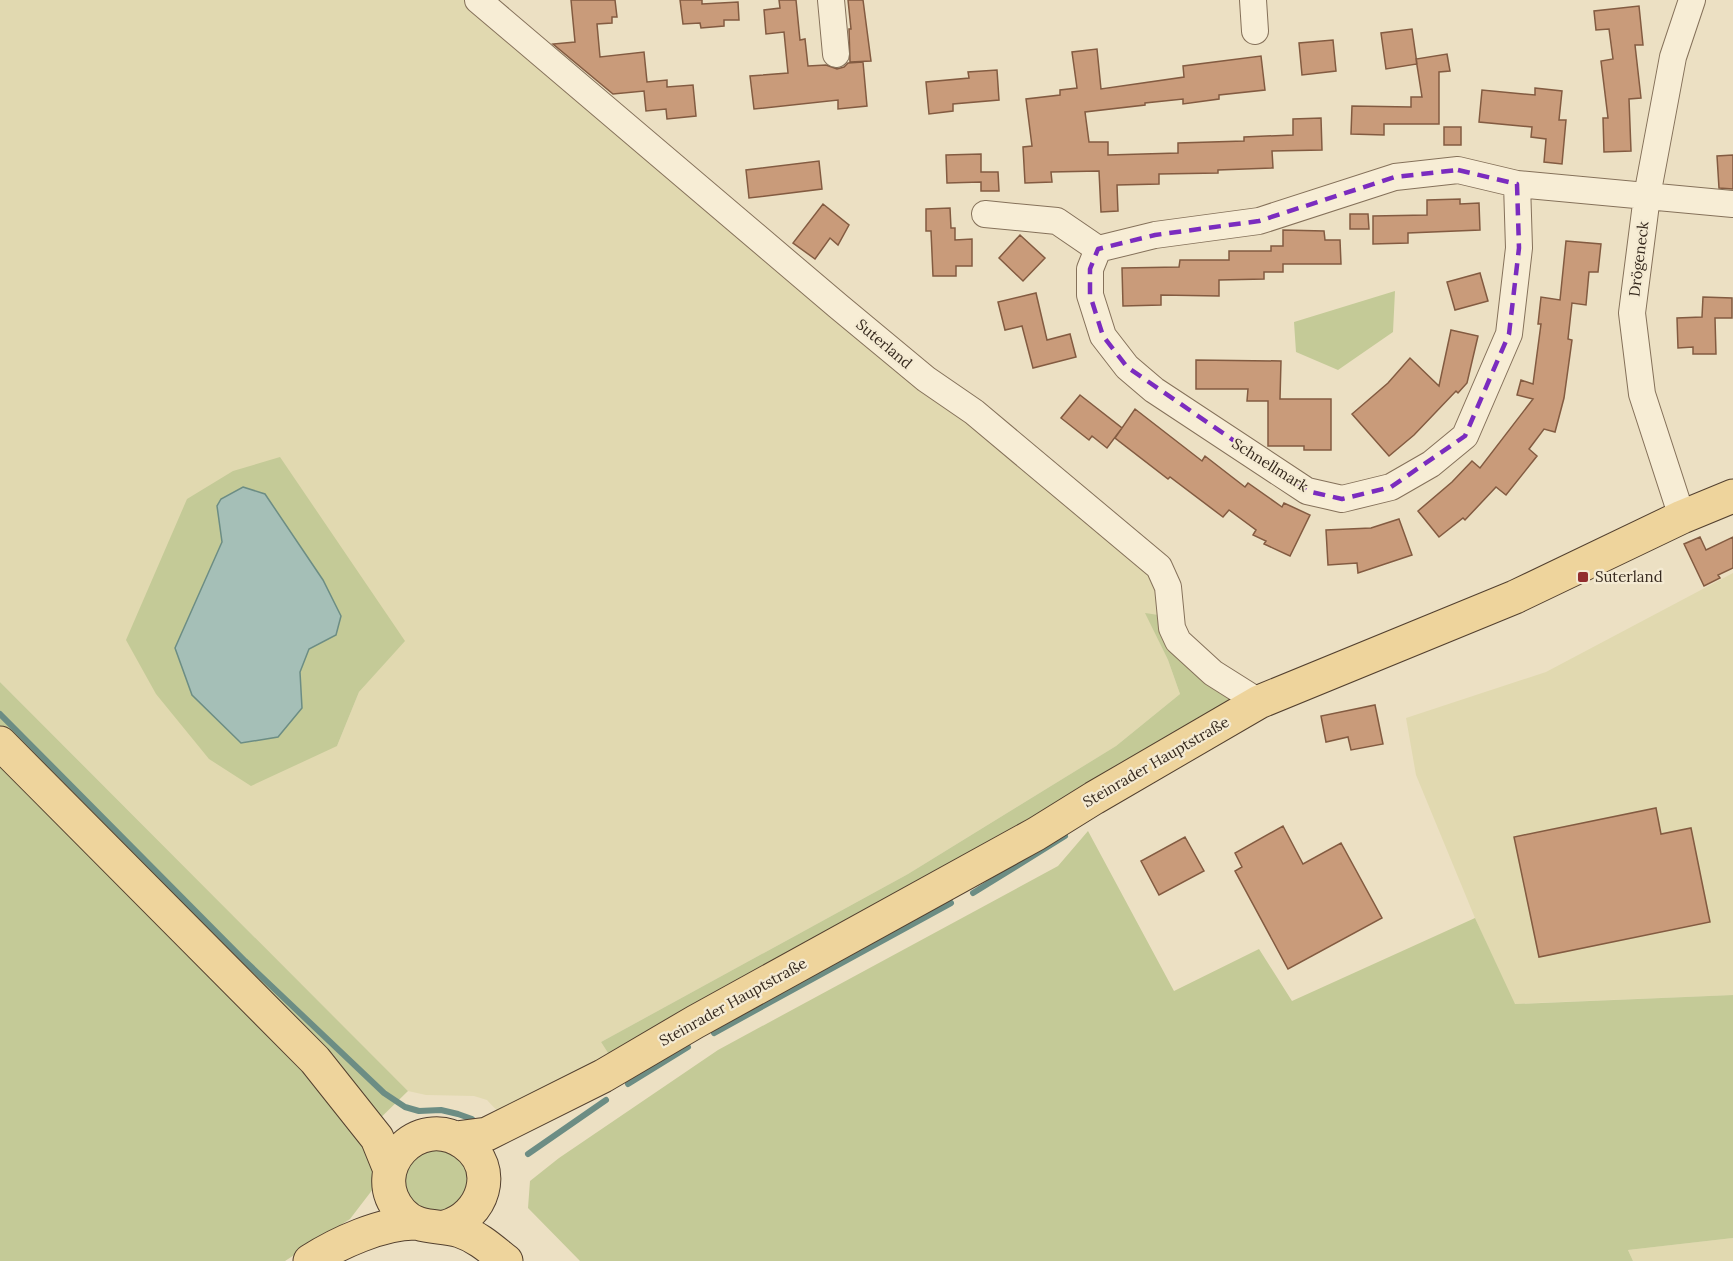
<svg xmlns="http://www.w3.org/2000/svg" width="1733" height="1261" font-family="Lora,serif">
<rect width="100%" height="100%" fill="#ece0c3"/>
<path fill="#e1d9b0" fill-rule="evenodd" d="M 0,0 L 471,0 L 1109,530 L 1153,580 L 1159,615 L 1146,614 L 1168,660 L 1180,694 L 1116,746 L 908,874 L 601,1042 L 610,1056 L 503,1117 L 487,1100 L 474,1096 L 426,1095 L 408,1091 L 0,682 ZM 404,641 L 359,692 L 337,746 L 156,694 Z
M 1733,573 L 1733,995 L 1514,1004 L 1475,918 L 1416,775 L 1406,718 L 1546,672 Z
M 1733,1238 L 1733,1261 L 1633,1261 L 1628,1250 Z"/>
<path fill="#c4ca97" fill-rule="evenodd" d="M 1395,291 L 1393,332 L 1338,370 L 1296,352 L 1294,322 Z
M 280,457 L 405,641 L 359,692 L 337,746 L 251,786 L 209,759 L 156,694 L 126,640 L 187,499 L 233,471 ZM 222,542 L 336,635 L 309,648 L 300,672 L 302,708 L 175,649 Z
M 1145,613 L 1159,615 L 1232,697 L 1226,704 L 1096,785 L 610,1056 L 601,1042 L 908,874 L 1116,746 L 1180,694 L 1168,660 Z
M 0,682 L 408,1091 L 365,1133 L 376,1167 L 373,1189 L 350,1219 L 285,1261 L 0,1261 Z
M 1088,831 L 1174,991 L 1259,949 L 1292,1001 L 1475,918 L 1515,1004 L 1733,995 L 1733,1238 L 1628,1250 L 1633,1261 L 580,1261 L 528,1208 L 530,1181 L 559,1158 L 718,1050 L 1058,866 Z
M 438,1147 C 444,1149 454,1152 459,1157 C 487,1190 441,1230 414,1204 C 410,1200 407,1193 403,1189 L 409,1159 Z"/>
<path fill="#a5bfb7" stroke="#6c8d84" stroke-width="1.5" d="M 243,487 L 265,494 L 323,580 L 341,616 L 336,635 L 309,649 L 300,672 L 302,708 L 278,737 L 241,743 L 192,695 L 175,648 L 222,542 L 217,506 L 221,499 Z"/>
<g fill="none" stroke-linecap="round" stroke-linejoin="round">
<path stroke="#6c8d84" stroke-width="6" d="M 0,714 L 245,961 L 384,1093 L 405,1107 L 419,1111 L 441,1110 L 458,1114 L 472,1119
M 973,893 L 1065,836
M 714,1033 L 951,903
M 628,1084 L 688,1047
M 528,1154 L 606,1100"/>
</g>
<path fill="#c99b7a" stroke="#835b41" stroke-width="1.5" d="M 571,0 L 615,0 L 617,17 L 612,17 L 612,23 L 597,24 L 600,57 L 644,52 L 647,82 L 667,80 L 667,87 L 693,85 L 696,116 L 667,119 L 666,109 L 646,111 L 644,91 L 613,94 L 553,44 L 575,42 Z
M 680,0 L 702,0 L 702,4 L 738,2 L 739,20 L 724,20 L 724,26 L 701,28 L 700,23 L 683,24 Z
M 779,0 L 796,0 L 800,40 L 805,39 L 808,66 L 826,65 L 837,69 L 844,67 L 848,63 L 863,62 L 867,106 L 838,109 L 838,100 L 754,109 L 750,76 L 788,73 L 784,32 L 766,34 L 764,10 L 780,8 Z
M 848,0 L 863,0 L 871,61 L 850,62 L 849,29 L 851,29 Z
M 1639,6 L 1643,45 L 1635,45 L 1641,98 L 1629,99 L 1631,151 L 1604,152 L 1603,118 L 1608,118 L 1601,61 L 1613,59 L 1609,29 L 1596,30 L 1594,11 Z
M 1412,29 L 1417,64 L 1386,69 L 1381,33 Z
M 1333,40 L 1336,71 L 1302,75 L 1299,43 Z
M 1097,49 L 1101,89 L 1184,77 L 1183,66 L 1261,56 L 1265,90 L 1219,95 L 1219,99 L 1183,104 L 1183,99 L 1145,103 L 1145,105 L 1085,112 L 1089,142 L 1108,142 L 1108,155 L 1178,153 L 1178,143 L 1244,141 L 1244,137 L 1293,135 L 1293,119 L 1321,118 L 1322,150 L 1272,151 L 1273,168 L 1218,170 L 1218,173 L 1159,174 L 1159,184 L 1117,185 L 1118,211 L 1101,212 L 1099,171 L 1051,172 L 1052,182 L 1025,183 L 1023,147 L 1032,146 L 1026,99 L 1060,95 L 1060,90 L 1077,88 L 1072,52 Z
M 1447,54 L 1450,71 L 1439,72 L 1439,124 L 1384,124 L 1384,135 L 1351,134 L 1352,106 L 1411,107 L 1411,97 L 1422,97 L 1416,59 Z
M 997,70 L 999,100 L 953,104 L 953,111 L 929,114 L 926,82 L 969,78 L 968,72 Z
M 1535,88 L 1562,91 L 1559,120 L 1566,120 L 1562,164 L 1544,162 L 1546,139 L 1531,137 L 1532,127 L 1479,122 L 1482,90 L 1535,95 Z
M 1444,127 L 1461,127 L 1461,145 L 1444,145 Z
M 981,154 L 981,172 L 998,172 L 999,191 L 981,191 L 981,182 L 947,183 L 946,155 Z
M 1733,155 L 1733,189 L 1719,188 L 1717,156 Z
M 819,161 L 822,189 L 749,198 L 746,170 Z
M 1460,199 L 1460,204 L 1479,203 L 1480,230 L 1408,233 L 1408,243 L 1373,244 L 1373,216 L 1427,215 L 1427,200 Z
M 823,204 L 849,225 L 838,245 L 830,238 L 815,259 L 793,243 Z
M 950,208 L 951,228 L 955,228 L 955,240 L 972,239 L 972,266 L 956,266 L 956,276 L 933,276 L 931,231 L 926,231 L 926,209 Z
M 1350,214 L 1368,214 L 1369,229 L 1350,229 Z
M 1283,230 L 1324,231 L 1325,240 L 1340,240 L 1341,264 L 1283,264 L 1283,272 L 1264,272 L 1264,279 L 1219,280 L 1219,296 L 1161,295 L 1161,305 L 1123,306 L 1122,268 L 1179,267 L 1180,260 L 1229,260 L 1229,251 L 1271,251 L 1271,246 L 1283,246 Z
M 1020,235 L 1045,258 L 1023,281 L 999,258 Z
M 1566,241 L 1601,244 L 1598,272 L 1589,272 L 1586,305 L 1572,303 L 1568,339 L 1572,340 L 1564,398 L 1555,432 L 1544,429 L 1529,449 L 1537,456 L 1506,495 L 1496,487 L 1465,520 L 1463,518 L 1439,537 L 1418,511 L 1452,482 L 1472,461 L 1480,468 L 1533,399 L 1517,395 L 1521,380 L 1533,384 L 1541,324 L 1538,324 L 1541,297 L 1560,300 Z
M 1480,273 L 1488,301 L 1455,310 L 1447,282 Z
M 1036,293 L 1047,340 L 1070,334 L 1076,357 L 1033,368 L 1022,326 L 1005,330 L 998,302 Z
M 1703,297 L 1732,298 L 1732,318 L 1715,318 L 1716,354 L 1693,354 L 1693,347 L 1678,348 L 1677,318 L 1702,317 Z
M 1451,330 L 1478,336 L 1467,383 L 1458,393 L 1456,391 L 1414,435 L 1389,456 L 1352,414 L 1388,383 L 1410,358 L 1439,386 Z
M 1196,360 L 1281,361 L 1280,399 L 1331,399 L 1331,450 L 1304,450 L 1304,446 L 1268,446 L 1268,401 L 1247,401 L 1248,389 L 1196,389 Z
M 1080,395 L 1122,428 L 1107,448 L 1092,436 L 1089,440 L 1061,418 Z
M 1135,409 L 1202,461 L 1205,456 L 1245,487 L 1248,483 L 1282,507 L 1284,503 L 1310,515 L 1290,556 L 1264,544 L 1266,541 L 1253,535 L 1256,530 L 1229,510 L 1223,517 L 1170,477 L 1168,479 L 1115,438 Z
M 1399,519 L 1412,555 L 1358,573 L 1357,563 L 1328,565 L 1326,530 L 1371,528 Z
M 1700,537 L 1706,550 L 1733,537 L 1733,568 L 1718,575 L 1720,578 L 1704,586 L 1684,544 Z
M 1375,705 L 1383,744 L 1351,750 L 1348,737 L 1326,742 L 1321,716 Z
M 1656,808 L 1661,834 L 1691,828 L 1710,922 L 1539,957 L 1514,837 Z
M 1283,826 L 1303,864 L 1341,843 L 1382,918 L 1288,969 L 1235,871 L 1242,867 L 1235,853 Z
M 1185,837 L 1204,871 L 1159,895 L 1141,861 Z"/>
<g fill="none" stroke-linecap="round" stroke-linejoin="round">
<g stroke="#85715a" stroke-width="28">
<path id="minor" d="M 478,0 L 838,306 L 926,379 L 974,412 L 1159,567 L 1168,587 L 1172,628 L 1178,641 L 1213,673 L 1259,702
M 831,0 L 836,54
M 1253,0 L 1255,31
M 985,214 L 1057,221 L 1098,249 L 1155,235 L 1259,221 L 1395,177 L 1458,170 L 1517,184 L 1733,204
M 1098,249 L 1090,269 L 1090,295 L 1103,336 L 1127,367 L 1154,390 L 1307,491 L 1342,499 L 1391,487 L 1431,464 L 1465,436 L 1509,334 L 1519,248 L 1517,184
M 1682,517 L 1642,394 L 1632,313 L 1647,196 L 1673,57 L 1692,0"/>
</g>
<g stroke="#53402f" stroke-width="35">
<path id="major" d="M 0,743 L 315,1060 L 377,1138 L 390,1170
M 456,1138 L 487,1134 L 603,1076 L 695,1022 L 1036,834 L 1094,798 L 1259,702 L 1515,597 L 1682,517 L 1733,496
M 445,1227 C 483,1217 500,1168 464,1143 C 418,1111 364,1170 401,1212 C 418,1231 439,1224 460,1231 C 478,1237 491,1249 506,1261
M 310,1261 C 338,1243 382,1223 415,1223"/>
</g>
<use href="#minor" stroke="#f7edd5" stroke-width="26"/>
<use href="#major" stroke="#eed49c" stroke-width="33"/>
</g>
<path fill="none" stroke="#7b2cbf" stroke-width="4.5" stroke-dasharray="12 8" stroke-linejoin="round" d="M 1458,170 L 1517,184 L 1519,248 L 1509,334 L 1465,436 L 1391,487 L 1342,499 L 1307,491 L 1127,367 L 1103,336 L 1090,295 L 1090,269 L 1098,249 L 1155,235 L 1259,221 L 1395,177 Z"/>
<rect fill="#922d2e" stroke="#f4ead2" stroke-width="2" x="1577" y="571" width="12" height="12" rx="3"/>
<g text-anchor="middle" stroke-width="4.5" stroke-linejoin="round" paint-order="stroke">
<g font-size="15" fill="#36291e" stroke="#f4ead2">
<text transform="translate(1639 259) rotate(-83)" y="5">Drögeneck</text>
<text transform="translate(884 344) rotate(40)" y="5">Suterland</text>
<text transform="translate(1270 465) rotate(32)" y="5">Schnellmark</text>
<text transform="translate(1156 762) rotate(-30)" y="5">Steinrader Hauptstraße</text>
<text transform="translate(733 1002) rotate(-29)" y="5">Steinrader Hauptstraße</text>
</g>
<g font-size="15" fill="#36291e" stroke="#f4ead2" text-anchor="start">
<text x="1595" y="582">Suterland</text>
</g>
</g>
</svg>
